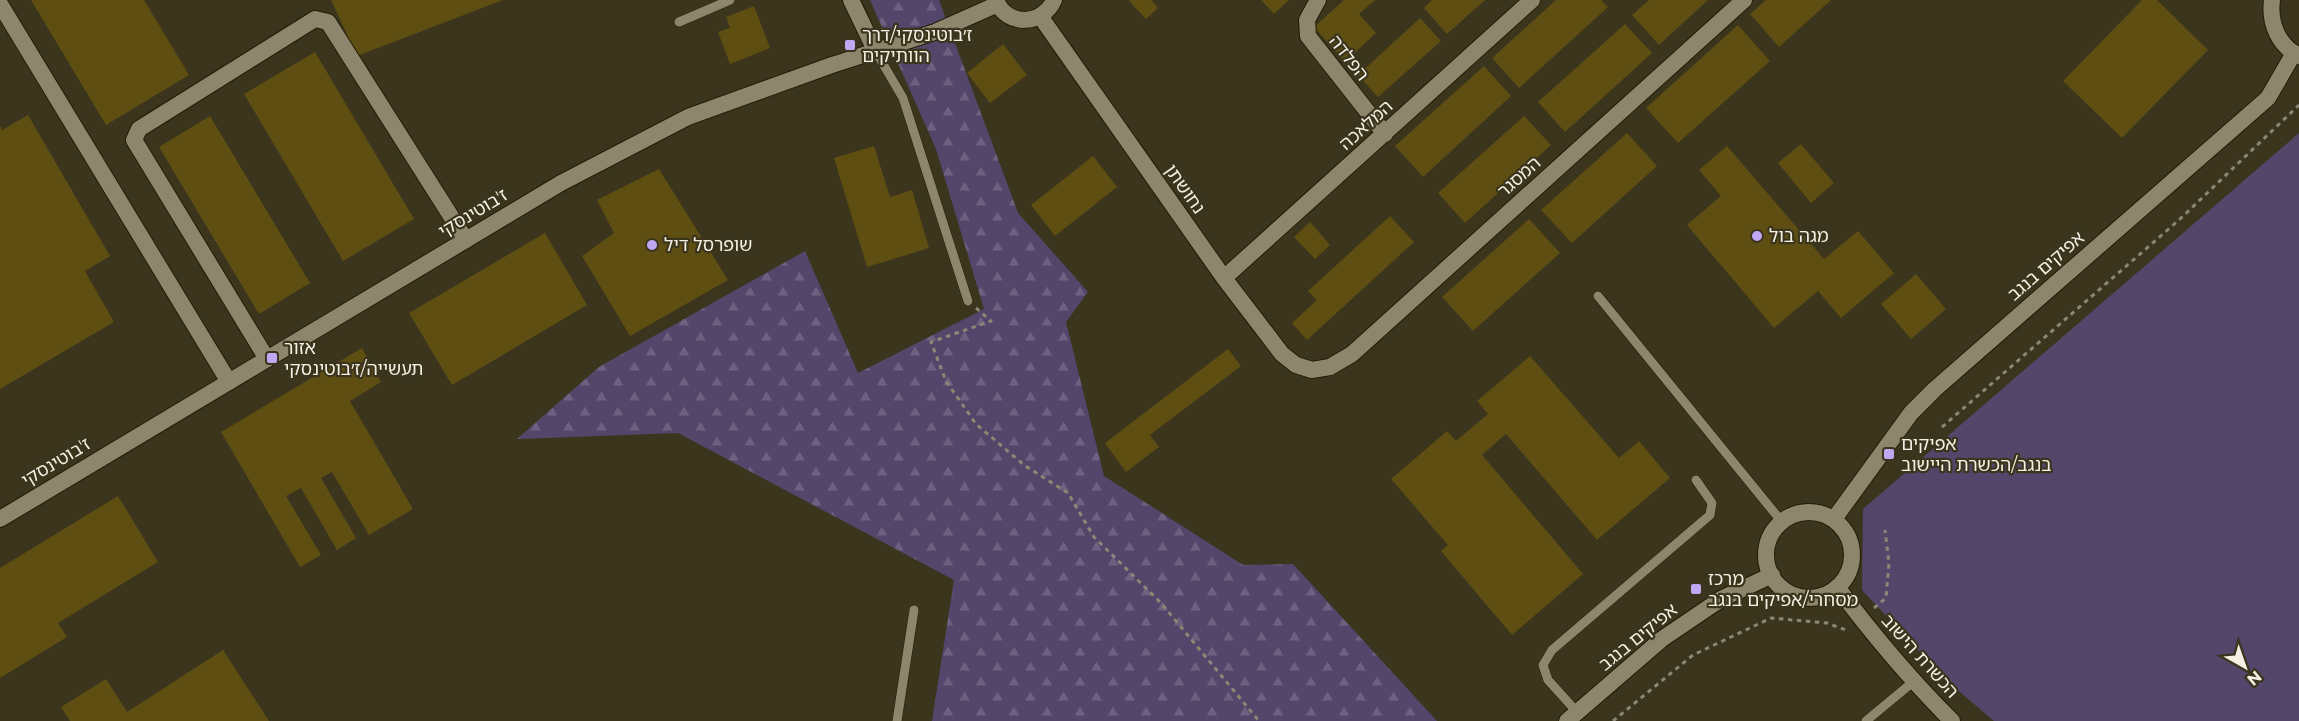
<svg xmlns="http://www.w3.org/2000/svg" width="2299" height="721" font-family="Montserrat,'Noto Sans Hebrew',sans-serif">
<defs>
<pattern id="forest-firs" width="22" height="20" patternUnits="userSpaceOnUse" patternTransform="scale(1.5)"><rect width="22" height="20" fill="#52466b"/><path d="M5 1l3.5 6h-7zM16 11l3.5 6h-7z" fill="#6c6180"/></pattern>
</defs>
<rect width="100%" height="100%" fill="#3b351e"/>
<path fill="#52466b" d="M 2299,133 L 2299,721 L 1994,721 L 1946,680 L 1862,590 L 1863,509 Z"/>
<path fill="url(#forest-firs)" d="M 870,0 L 939,0 L 1018,213 L 1088,292 L 1066,322 L 1104,476 L 1243,565 L 1293,564 L 1437,721 L 932,721 L 954,580 L 678,433 L 517,439 L 599,367 L 805,251 L 858,373 L 984,309 L 936,149 Z"/>
<path fill="#5e4e11" d="M 31,0 L 144,0 L 189,75 L 106,125 Z
M 331,0 L 503,0 L 357,56 Z
M 1131,0 L 1151,0 L 1158,8 L 1146,19 L 1129,1 Z
M 1261,0 L 1289,0 L 1274,14 Z
M 1344,0 L 1375,0 L 1359,14 L 1376,33 L 1345,62 L 1314,27 Z
M 1432,0 L 1485,0 L 1447,34 L 1424,8 Z
M 1556,0 L 1601,0 L 1608,7 L 1519,88 L 1492,58 Z
M 1649,0 L 1708,0 L 1659,45 L 1632,15 Z
M 1766,0 L 1831,0 L 1779,47 L 1750,14 Z
M 2142,0 L 2157,0 L 2208,50 L 2122,138 L 2063,81 Z
M 754,6 L 770,48 L 730,64 L 718,32 L 730,28 L 726,17 Z
M 1420,18 L 1441,41 L 1378,97 L 1358,75 Z
M 1625,24 L 1652,53 L 1565,132 L 1538,102 Z
M 1738,25 L 1770,61 L 1678,143 L 1646,108 Z
M 1003,44 L 1027,75 L 990,103 L 967,73 Z
M 315,52 L 414,219 L 343,261 L 244,94 Z
M 1484,66 L 1511,96 L 1423,177 L 1395,146 Z
M 28,115 L 110,256 L 85,271 L 114,322 L 0,389 L 0,126 L 2,130 Z
M 210,116 L 310,283 L 259,314 L 159,147 Z
M 1524,116 L 1551,145 L 1465,223 L 1438,193 Z
M 1627,133 L 1657,166 L 1572,243 L 1541,210 Z
M 1801,144 L 1834,183 L 1811,203 L 1778,163 Z
M 874,146 L 890,197 L 912,190 L 929,248 L 867,267 L 834,158 Z
M 1727,146 L 1824,259 L 1858,231 L 1894,273 L 1841,318 L 1818,291 L 1774,328 L 1687,225 L 1721,196 L 1699,170 Z
M 1093,156 L 1117,187 L 1055,236 L 1031,205 Z
M 659,169 L 728,280 L 630,336 L 582,256 L 614,233 L 597,200 Z
M 1390,216 L 1414,242 L 1307,340 L 1292,323 L 1317,300 L 1308,291 Z
M 1529,219 L 1560,253 L 1473,331 L 1442,297 Z
M 1310,222 L 1330,245 L 1315,259 L 1294,237 Z
M 545,233 L 587,305 L 452,385 L 409,313 Z
M 1916,274 L 1946,309 L 1911,339 L 1881,304 Z
M 362,348 L 381,382 L 350,401 L 413,509 L 369,535 L 332,472 L 321,478 L 356,538 L 337,550 L 301,488 L 286,496 L 321,555 L 300,567 L 221,432 Z
M 1228,349 L 1241,366 L 1150,435 L 1159,447 L 1126,472 L 1105,443 Z
M 1530,356 L 1619,458 L 1639,441 L 1670,478 L 1597,540 L 1506,434 L 1482,455 L 1583,574 L 1512,635 L 1441,551 L 1448,545 L 1391,479 L 1447,431 L 1456,441 L 1488,414 L 1477,401 Z
M 118,496 L 158,562 L 58,623 L 67,637 L 0,678 L 0,568 Z
M 223,650 L 269,721 L 70,721 L 61,707 L 106,679 L 127,712 Z"/>
<g fill="none" stroke-linecap="round" stroke-linejoin="round">
<g stroke="#221c06" stroke-width="10">
<path id="service" d="M 679,22 L 730,0
M 876,52 L 903,98 L 968,301
M 1598,296 L 1782,522
M 1577,712 L 1548,680 L 1543,665 L 1552,650 L 1710,515 L 1712,503 L 1696,480
M 897,721 L 914,610
M 1866,721 L 1913,682"/>
</g>
<g stroke="#221c06" stroke-width="18">
<path id="minor" d="M 851,0 L 876,52
M 1318,0 L 1307,20 L 1308,36 L 1385,134
M 0,4 L 229,382
M 1040,16 L 1224,278 L 1282,354 L 1296,365 L 1312,370 L 1330,367 L 1352,354 L 1744,0
M 1224,278 L 1532,0
M 267,359 L 134,140 L 139,129 L 315,19 L 328,22 L 466,240"/>
</g>
<g stroke="#221c06" stroke-width="18">
<path id="tertiary" d="M 996,0 C 1006,27 1043,26 1054,0
M1766 555a43 43 0 1 1 86 0a43 43 0 1 1-86 0Z
M 0,519 L 561,183 L 688,117 L 832,65 L 935,32 L 998,4
M 1834,519 L 1911,413 L 1935,389 L 2268,98 L 2294,53
M 1837,587 C 1873,635 1910,679 1952,721
M 1567,721 L 1662,639 L 1721,599 L 1772,575"/>
</g>
<g stroke="#221c06" stroke-width="18">
<path id="secondary" d="M 2272,0 C 2269,23 2278,45 2299,56"/>
</g>
<path stroke="#8c8775" stroke-width="3" stroke-dasharray="4.5 4.5" stroke-linecap="butt" d="M 976,308 L 991,321 L 931,342 L 946,381 L 976,424 L 1024,465 L 1068,493 L 1094,537 L 1161,603 L 1259,721
M 1942,427 L 2179,220 L 2299,105
M 1874,608 L 1886,598 L 1889,563 L 1885,530
M 1613,721 L 1693,655 L 1771,618 L 1827,623 L 1846,630 L 1848,629"/>
<use href="#service" stroke="#8d866d" stroke-width="9"/>
<use href="#minor" stroke="#8d866d" stroke-width="16"/>
<use href="#tertiary" stroke="#8d866d" stroke-width="16"/>
<use href="#secondary" stroke="#8d866d" stroke-width="16"/>
</g>
<g fill="#c0a8f3" stroke="#3b351e" stroke-width="2">
<rect x="844" y="39" width="12" height="12" rx="3"/>
<circle cx="1757" cy="236" r="6"/>
<circle cx="652" cy="245" r="6"/>
<rect x="266" y="352" width="12" height="12" rx="3"/>
<rect x="1883" y="448" width="12" height="12" rx="3"/>
<rect x="1690" y="583" width="12" height="12" rx="3"/>
</g>
<g text-anchor="middle" stroke-width="4.5" stroke-linejoin="round" paint-order="stroke">
<g font-size="18" fill="#f4f0e3" stroke="#3b351e" text-anchor="start">
<text x="862" y="41">ז׳בוטינסקי/דרך<tspan x="862" dy="21">הוותיקים</tspan></text>
<text x="1769" y="242">מגה בול</text>
<text x="664" y="251">שופרסל דיל</text>
<text x="284" y="354">אזור<tspan x="284" dy="21">תעשייה/ז׳בוטינסקי</tspan></text>
<text x="1901" y="450">אפיקים<tspan x="1901" dy="21">בנגב/הכשרת היישוב</tspan></text>
<text x="1708" y="585">מרכז<tspan x="1708" dy="21">מסחרי/אפיקים בנגב</tspan></text>
</g>
<g font-size="18" fill="#f4f0e3" stroke="#3b351e">
<text transform="translate(1349 58) rotate(52)" y="6">הפלדה</text>
<text transform="translate(1366 125) rotate(-42)" y="6">המלאכה</text>
<text transform="translate(1519 177) rotate(-42)" y="6">המסגר</text>
<text transform="translate(1185 189) rotate(55)" y="6">נחושתן</text>
<text transform="translate(473 213) rotate(-31)" y="6">ז'בוטינסקי</text>
<text transform="translate(2046 266) rotate(-41)" y="6">אפיקים בנגב</text>
<text transform="translate(56 462) rotate(-31)" y="6">ז'בוטינסקי</text>
<text transform="translate(1638 637) rotate(-39)" y="6">אפיקים בנגב</text>
<text transform="translate(1920 656) rotate(48)" y="6">הכשרת הישוב</text>
</g>
</g>
<g transform="translate(2245 667) rotate(140)" stroke="#3b351e" stroke-width="4.5" paint-order="stroke">
<path d="M0-4.5L10 22L0 15L-10 22Z" fill="#f4f0e3"/>
<text y="-9" font-size="16" font-weight="bold" text-anchor="middle" fill="#f4f0e3">N</text>
</g>
</svg>
